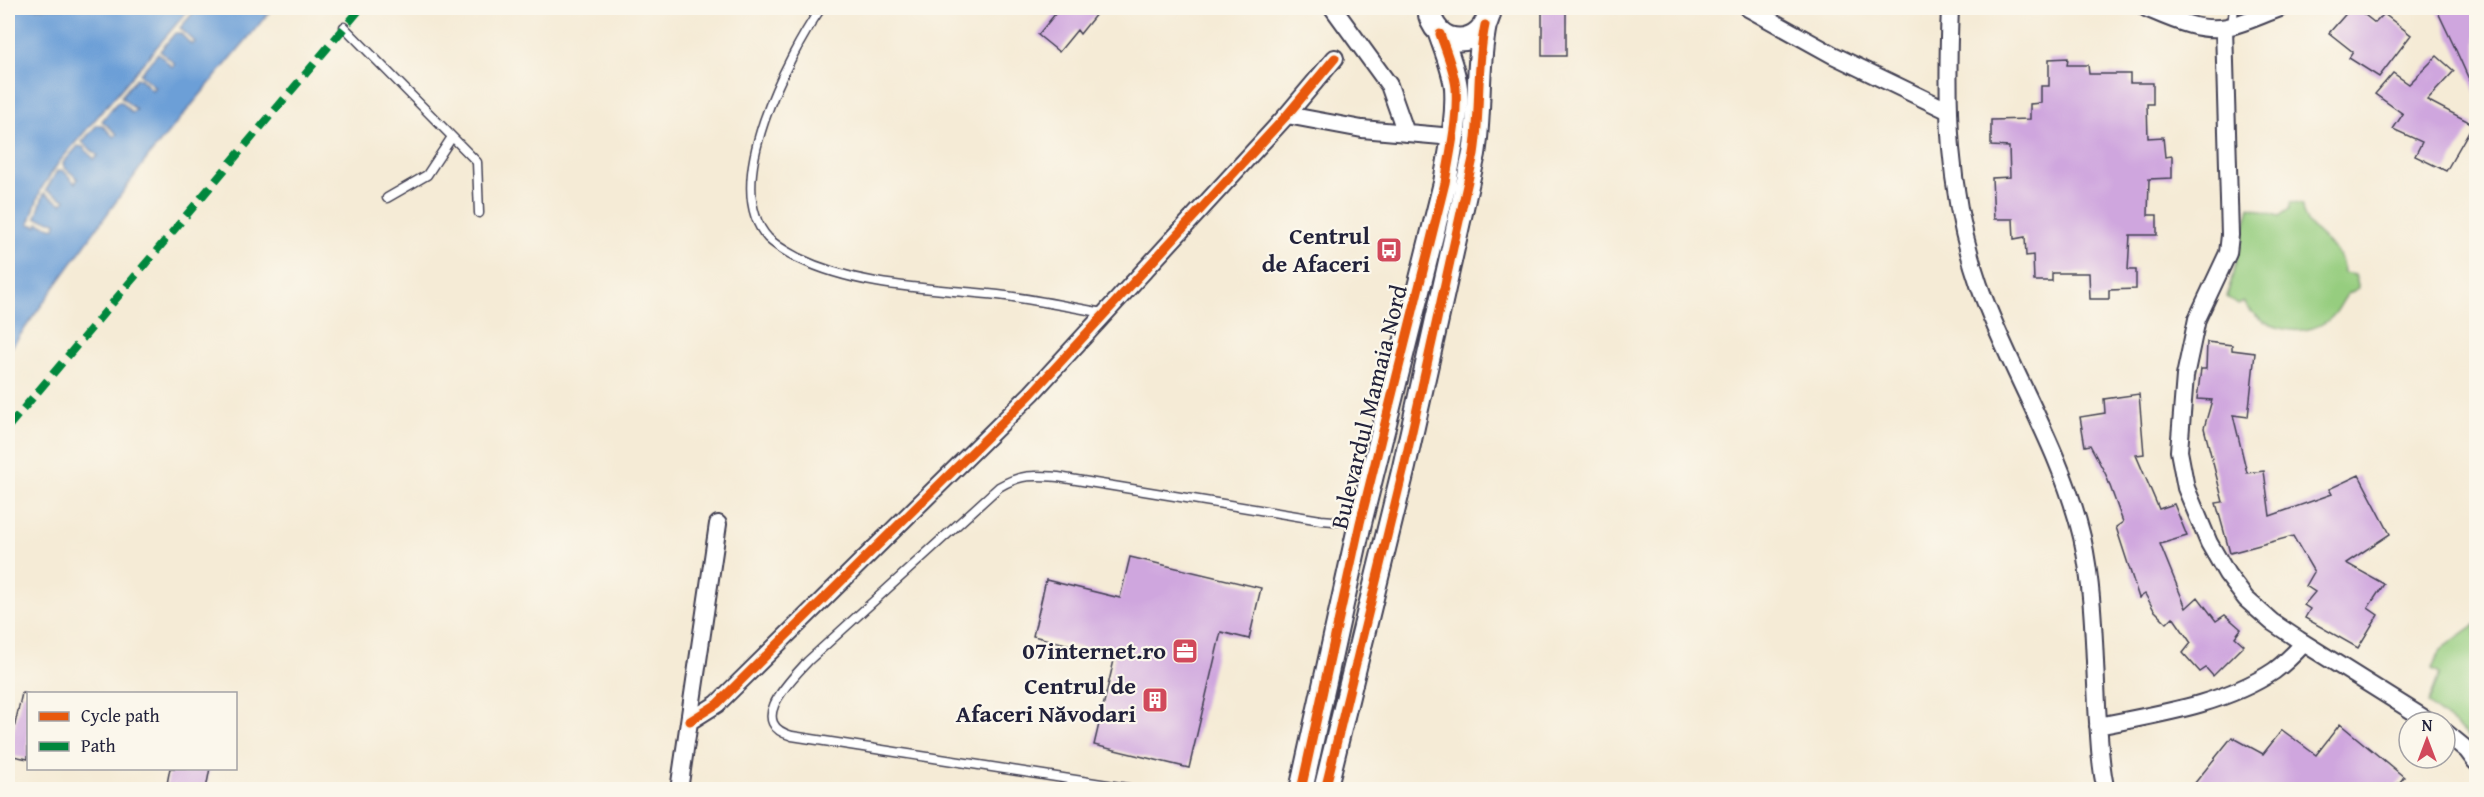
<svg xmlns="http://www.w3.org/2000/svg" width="2484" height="797" font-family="'Gentium Book Plus',serif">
<rect width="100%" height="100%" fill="#fbf7ec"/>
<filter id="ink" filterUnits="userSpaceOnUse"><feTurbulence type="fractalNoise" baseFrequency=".0167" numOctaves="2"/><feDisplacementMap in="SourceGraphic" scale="12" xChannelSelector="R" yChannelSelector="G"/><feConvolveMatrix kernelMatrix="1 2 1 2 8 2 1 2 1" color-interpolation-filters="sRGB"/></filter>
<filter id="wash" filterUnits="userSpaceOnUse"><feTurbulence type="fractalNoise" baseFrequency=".008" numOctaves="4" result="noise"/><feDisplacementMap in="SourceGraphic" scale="24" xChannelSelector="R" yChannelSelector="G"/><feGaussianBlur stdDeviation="1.35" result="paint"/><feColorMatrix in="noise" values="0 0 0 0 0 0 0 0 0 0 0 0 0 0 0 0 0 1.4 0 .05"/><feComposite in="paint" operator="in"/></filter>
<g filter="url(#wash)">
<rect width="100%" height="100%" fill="#f5ebd6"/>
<path fill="#96cd7f" stroke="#5c785d" stroke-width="1.5" d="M 2291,202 L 2302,205 C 2302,235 2343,241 2344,273 L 2355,275 L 2359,288 C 2356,290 2350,292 2347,295 C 2340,303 2339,313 2327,321 C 2299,340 2261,328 2244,302 L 2238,305 L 2227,297 L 2250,207 L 2279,216 L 2289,209 Z
M 2476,624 L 2476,742 L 2428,704 L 2440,673 L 2432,669 L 2441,649 Z"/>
<path fill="#6c9fd7" stroke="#476089" stroke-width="1.5" d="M 8,8 L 190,8 L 59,162 L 41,189 L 29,224 L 37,226 L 38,223 L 55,228 L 56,222 L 36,218 L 44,193 L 62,204 L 65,200 L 46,190 L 57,171 L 63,170 L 75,183 L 78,179 L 64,167 L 63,163 L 78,146 L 83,147 L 94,159 L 98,156 L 82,142 L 97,125 L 102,125 L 114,137 L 117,134 L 102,121 L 117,102 L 122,102 L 132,113 L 136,110 L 121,97 L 136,78 L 141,79 L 152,90 L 155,87 L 140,74 L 158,53 L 172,67 L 175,64 L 160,51 L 175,33 L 180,33 L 192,45 L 195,42 L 180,28 L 197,8 L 273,8 L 148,157 L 8,352 Z"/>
<g id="blocks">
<path fill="#cfa6de" d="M 1060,8 L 1101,8 L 1080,34 L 1077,30 L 1059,52 L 1038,35 Z
M 1542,8 L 1566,8 L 1566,56 L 1542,56 Z
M 2351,8 L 2356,8 L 2375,23 L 2384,14 L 2411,35 L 2379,77 L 2349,58 L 2353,52 L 2329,33 Z
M 2436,8 L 2476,8 L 2476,95 L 2455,48 Z
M 2437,56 L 2454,71 L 2427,100 L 2473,124 L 2446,171 L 2415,156 L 2422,142 L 2393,129 L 2403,114 L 2375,94 L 2393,73 L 2409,84 Z
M 2068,58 L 2067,65 L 2088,65 L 2089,74 L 2130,74 L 2130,83 L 2153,83 L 2153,104 L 2147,104 L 2148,138 L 2163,137 L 2165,157 L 2172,156 L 2172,178 L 2149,179 L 2148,215 L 2157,215 L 2157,235 L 2130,235 L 2128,270 L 2136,270 L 2136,289 L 2109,290 L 2109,299 L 2090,299 L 2089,273 L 2052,273 L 2052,281 L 2034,281 L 2033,255 L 2026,256 L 2025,237 L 2014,239 L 2013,219 L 1994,219 L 1992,178 L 2010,177 L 2009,147 L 1991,146 L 1991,120 L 2030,119 L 2030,104 L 2041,103 L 2041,86 L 2049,86 L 2049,59 Z
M 2207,342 L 2232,345 L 2232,350 L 2255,353 L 2248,417 L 2233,415 L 2247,473 L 2264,471 L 2270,516 L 2332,494 L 2329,489 L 2359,475 L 2390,534 L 2346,563 L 2384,584 L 2368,608 L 2378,615 L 2358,648 L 2305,618 L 2310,609 L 2304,605 L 2315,592 L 2306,586 L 2314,572 L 2293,536 L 2230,553 L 2216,503 L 2223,502 L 2204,428 L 2212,400 L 2197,399 L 2201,369 L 2206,369 Z
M 2139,394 L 2144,454 L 2136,455 L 2159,509 L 2174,504 L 2187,536 L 2160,544 L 2186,608 L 2198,597 L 2216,621 L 2225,615 L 2241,629 L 2235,637 L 2244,645 L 2213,676 L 2206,668 L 2200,672 L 2183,653 L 2191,643 L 2173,617 L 2167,623 L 2154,610 L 2145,594 L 2139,598 L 2116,527 L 2123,522 L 2106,475 L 2090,445 L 2085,446 L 2080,417 L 2105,413 L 2104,399 Z
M 1130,557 L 1261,588 L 1249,639 L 1221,632 L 1189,768 L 1094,745 L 1115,656 L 1033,636 L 1046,580 L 1120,598 Z
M 22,693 L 28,694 L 28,759 L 8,755 Z
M 2340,724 L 2404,777 L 2394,789 L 2190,789 L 2232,737 L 2263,754 L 2282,730 L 2316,755 Z
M 170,768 L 210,768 L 206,789 L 166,789 Z"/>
</g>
</g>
<g filter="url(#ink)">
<use href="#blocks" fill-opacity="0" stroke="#424052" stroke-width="1.5"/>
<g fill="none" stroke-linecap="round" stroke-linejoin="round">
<g stroke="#424052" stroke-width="11">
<path id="lane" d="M 821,8 C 788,56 720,185 768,238 C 777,247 787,252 798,258 C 860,288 930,288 998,295 C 1033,299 1069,307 1105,313
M 2232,26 L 2234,8
M 344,27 L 477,162 L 479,213
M 387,198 L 427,175 L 452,137
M 1140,790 L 792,736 C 745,723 792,679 808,661 L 999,487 C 1021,474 1033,475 1058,477 L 1321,520 L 1359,523"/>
</g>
<g stroke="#424052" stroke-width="20">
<path id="street" d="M 1333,8 L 1389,85 L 1406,133
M 1748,8 L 1833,55 L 1947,110
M 1950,8 C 1946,105 1947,192 1979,285 C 2009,370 2061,448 2082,537 C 2095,595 2094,662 2098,722 C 2100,744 2100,768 2106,790
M 2146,8 C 2170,18 2200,33 2227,27 C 2245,23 2263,14 2280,8
M 2224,28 L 2230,235 L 2228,253 L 2197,319 L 2185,376 L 2179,451 L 2186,488 L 2209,543 L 2227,574 L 2246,599 L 2272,622 L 2299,640 L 2430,722
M 1287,115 L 1362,129 L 1453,137
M 690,721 L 717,704 L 1032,393 L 1287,115 L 1335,58
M 2098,726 C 2157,714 2223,705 2274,671 C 2285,663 2295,653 2304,643
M 2445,732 L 2467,750 L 2476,762
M 679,790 L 718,524"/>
</g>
<g stroke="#424052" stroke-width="26">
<path id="secondary" d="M 1429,8 C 1432,50 1486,50 1490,8
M 1301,790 L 1360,523 L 1445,183 C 1450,152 1458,120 1456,88 C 1454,70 1446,51 1440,34
M 1325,790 L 1404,467 L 1474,154 C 1481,111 1476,68 1485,25"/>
</g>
<use href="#lane" stroke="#fff" stroke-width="8"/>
<use href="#street" stroke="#fff" stroke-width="16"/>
<use href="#secondary" stroke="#fff" stroke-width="22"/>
<path stroke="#00873e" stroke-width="8" stroke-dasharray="15 8" stroke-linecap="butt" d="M 8,427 L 361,8"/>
<g stroke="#fbf7ec" stroke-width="13">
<path id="cycleway" d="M 690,721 L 717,704 L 1032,393 L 1287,115 L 1335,58
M 1301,790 L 1360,523 L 1445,183 C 1450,152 1458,120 1456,88 C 1454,70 1446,51 1440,34
M 1325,790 L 1404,467 L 1474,154 C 1481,111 1476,68 1485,25"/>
</g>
<use href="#cycleway" stroke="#e8590c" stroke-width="9"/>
</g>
</g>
<defs>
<g id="bus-square" transform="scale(1.35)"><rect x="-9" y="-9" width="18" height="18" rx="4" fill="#d1495b" stroke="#fbf7ec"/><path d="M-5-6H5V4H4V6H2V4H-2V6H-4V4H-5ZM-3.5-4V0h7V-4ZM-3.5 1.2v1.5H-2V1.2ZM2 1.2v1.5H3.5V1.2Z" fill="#fff"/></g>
<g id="office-square" transform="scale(1.35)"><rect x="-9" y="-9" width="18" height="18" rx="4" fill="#d1495b" stroke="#fbf7ec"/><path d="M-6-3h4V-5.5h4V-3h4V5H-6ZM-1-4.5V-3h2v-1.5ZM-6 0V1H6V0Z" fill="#fff"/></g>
<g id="building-square" transform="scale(1.35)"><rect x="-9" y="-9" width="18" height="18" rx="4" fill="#d1495b" stroke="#fbf7ec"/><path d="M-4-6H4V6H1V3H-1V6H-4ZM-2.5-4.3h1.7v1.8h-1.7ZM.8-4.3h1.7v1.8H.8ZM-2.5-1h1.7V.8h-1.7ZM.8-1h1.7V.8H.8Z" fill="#fff"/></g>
</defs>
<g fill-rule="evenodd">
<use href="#bus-square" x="1389" y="250"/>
<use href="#office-square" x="1185" y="651"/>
<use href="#building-square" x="1155" y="700"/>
</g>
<g text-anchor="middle" stroke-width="4.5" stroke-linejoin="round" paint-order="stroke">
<g font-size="24" font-weight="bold" fill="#22223b" stroke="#fbf7ec" text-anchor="end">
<text x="1370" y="244">Centrul<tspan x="1370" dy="28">de Afaceri</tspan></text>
<text x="1166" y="659">07internet.ro</text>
<text x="1136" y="694">Centrul de<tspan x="1136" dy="28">Afaceri Năvodari</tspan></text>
</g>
<g font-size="24" fill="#22223b" stroke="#fbf7ec">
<text transform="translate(1369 407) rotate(-76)" y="8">Bulevardul Mamaia Nord</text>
</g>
</g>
<rect width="2484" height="797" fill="none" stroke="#fbf7ec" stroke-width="30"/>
<rect x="27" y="692" width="210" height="78" fill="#fbf7ec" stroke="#a4a2a5" stroke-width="1.5"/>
<rect x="39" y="712" width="30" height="9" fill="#e8590c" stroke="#a4a2a5" stroke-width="1.5"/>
<text x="81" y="722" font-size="18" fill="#22223b">Cycle path</text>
<rect x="39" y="742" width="30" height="9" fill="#00873e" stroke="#a4a2a5" stroke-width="1.5"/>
<text x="81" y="752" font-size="18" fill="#22223b">Path</text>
<g transform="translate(2427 740)"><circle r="28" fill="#fbf7ec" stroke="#a4a2a5" stroke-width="1.5"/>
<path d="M0-4.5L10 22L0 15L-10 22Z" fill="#d1495b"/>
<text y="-9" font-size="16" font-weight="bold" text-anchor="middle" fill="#22223b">N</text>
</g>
</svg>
